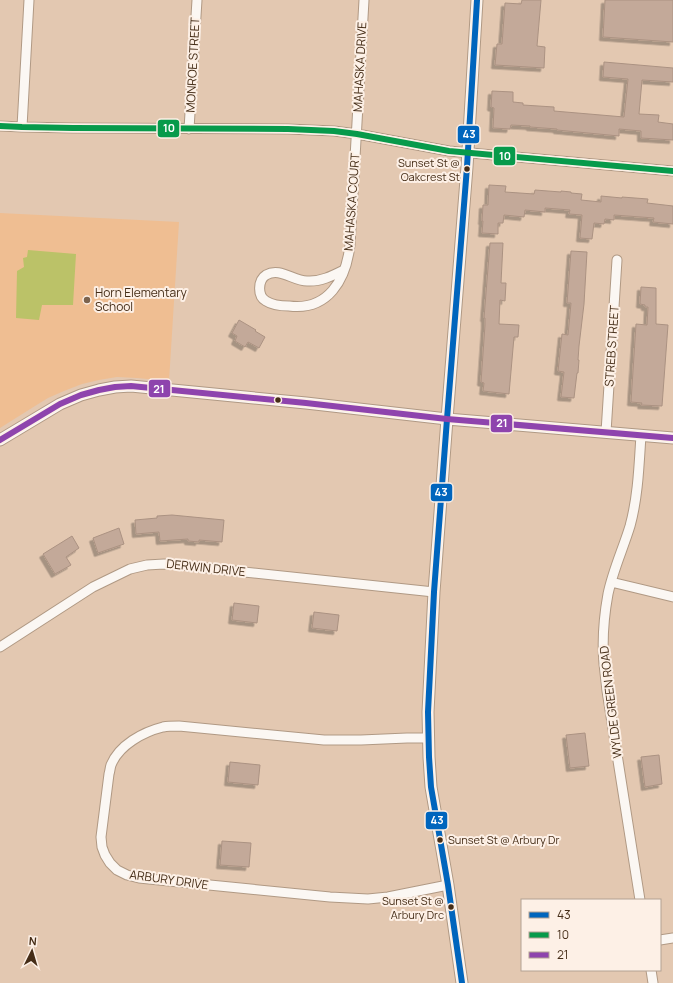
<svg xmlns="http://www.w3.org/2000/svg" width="673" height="983" font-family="Manrope,sans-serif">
<defs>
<filter id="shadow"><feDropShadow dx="-3.5" dy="3.5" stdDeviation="0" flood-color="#0004"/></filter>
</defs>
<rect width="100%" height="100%" fill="#e3c8b1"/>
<path fill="#efbe92" d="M 0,213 L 179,222 L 169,381 L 137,378 L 117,377 L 99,380 L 82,384 L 64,391 L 48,398 L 35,406 L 0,428 Z"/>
<path fill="#bbc268" d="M 28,250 L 76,254 L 73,305 L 42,305 L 39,320 L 16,318 L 17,271 L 24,267 L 23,258 L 27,257 Z"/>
<path fill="#c3a999" stroke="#ab9282" filter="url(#shadow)" d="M 522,0 L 541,0 L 537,46 L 545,47 L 544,68 L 495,65 L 497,44 L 502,44 L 505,3 L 521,4 Z
M 605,0 L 673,0 L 673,42 L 603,37 Z
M 604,62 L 673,68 L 673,82 L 642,80 L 639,114 L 659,115 L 658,122 L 673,124 L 673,140 L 641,138 L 641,131 L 619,129 L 619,136 L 557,130 L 557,129 L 530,127 L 530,126 L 511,125 L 510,129 L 493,128 L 494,108 L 491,107 L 492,91 L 513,92 L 513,102 L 523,103 L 523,105 L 554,107 L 554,111 L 624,117 L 628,79 L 603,77 Z
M 489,185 L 506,186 L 505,192 L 534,194 L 535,190 L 561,192 L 561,191 L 571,192 L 571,193 L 582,194 L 581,200 L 601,202 L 601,196 L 622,198 L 622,197 L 648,199 L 647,203 L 673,206 L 673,224 L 653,222 L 654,218 L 614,215 L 614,220 L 605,219 L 604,224 L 594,223 L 592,239 L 580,238 L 582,215 L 569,214 L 570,210 L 545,208 L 545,212 L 525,210 L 524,217 L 504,215 L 503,223 L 498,223 L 498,234 L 482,233 L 483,221 L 482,221 L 483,205 L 488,205 Z
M 490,243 L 503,243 L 501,283 L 506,283 L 505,301 L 500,300 L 499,324 L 519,325 L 518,337 L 514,337 L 509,394 L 483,391 L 484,383 L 481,382 L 485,325 L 485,318 L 484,318 Z
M 571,251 L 587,252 L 584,304 L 579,346 L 578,360 L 579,360 L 578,373 L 577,373 L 574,398 L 561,397 L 564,372 L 558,371 L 562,334 L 568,335 L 571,303 L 567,303 Z
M 641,287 L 656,288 L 656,324 L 668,325 L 662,406 L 641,405 L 642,403 L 631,402 L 636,324 L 647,325 L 648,307 L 645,307 L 645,305 L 640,304 Z
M 239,320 L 256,330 L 255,331 L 265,337 L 259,348 L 248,342 L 245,347 L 235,341 L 237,336 L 232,333 Z
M 172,515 L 224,520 L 222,542 L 199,540 L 199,542 L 188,541 L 188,539 L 160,541 L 159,532 L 136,534 L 135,520 L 157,518 L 157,516 Z
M 119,528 L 124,544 L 98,553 L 93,538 Z
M 72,536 L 79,548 L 66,557 L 71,565 L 55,574 L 43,554 Z
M 234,603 L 259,606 L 257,623 L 232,620 Z
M 314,612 L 339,615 L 337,631 L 312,628 Z
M 585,733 L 589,766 L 570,768 L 566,735 Z
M 659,755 L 662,784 L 645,787 L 641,757 Z
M 230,762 L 260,765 L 258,785 L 228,782 Z
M 222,841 L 251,843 L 249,867 L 220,865 Z"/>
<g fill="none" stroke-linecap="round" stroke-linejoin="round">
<g stroke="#b09984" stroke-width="11">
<path id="minor" d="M 0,126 L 22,127 L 73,128 L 288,129 L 334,131 L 357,134 L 449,151 L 673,171
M 22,127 L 29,0
M 189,129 L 197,0
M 344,270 C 332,276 320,282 307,281 C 293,281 280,267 266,275 C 258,280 257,296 266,301 C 272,305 282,306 289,306 C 328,311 346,280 350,245 L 364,0
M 606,432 L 617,260
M 611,582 L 673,597
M 0,647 L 93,587 L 130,569 L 147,565 L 164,564 L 181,565 L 225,570 L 434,592
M 428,738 L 407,738 L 361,740 L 324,740 L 179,726 C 174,726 168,726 163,727 C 143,732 119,745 111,765 C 110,768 110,771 109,774 L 101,837 L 102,847 L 105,855 L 110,863 L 117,870 L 127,875 L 139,878 L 330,897 L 368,899 L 388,897 L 448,885
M 640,900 L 607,691 C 606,682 605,673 604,664 C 602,641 604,616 608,594 C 613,570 623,549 630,526 C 638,497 639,466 641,435
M 660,940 L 673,938
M 651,970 L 653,983"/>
</g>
<g stroke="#b09984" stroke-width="13">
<path id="tertiary" d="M 0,440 L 60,404 L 81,395 L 99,390 L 115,387 L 131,386 L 306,403 L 447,419 L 673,438
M 462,983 L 448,885 L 431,787 L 429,757 L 428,712 L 434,592 L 447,419 L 467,167 L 477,0"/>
</g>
<use href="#minor" stroke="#fbf7f3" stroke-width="9"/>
<use href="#tertiary" stroke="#fbf7f3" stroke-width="11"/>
<g stroke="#fdf0e6" stroke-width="9">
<path id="bus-1" d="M 462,983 L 448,885 L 431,787 L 429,757 L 428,712 L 434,592 L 447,419 L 467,167 L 477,0"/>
</g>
<g stroke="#fdf0e6" stroke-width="9">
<path id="bus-2" d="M 0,126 L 22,127 L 73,128 L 288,129 L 334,131 L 357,134 L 449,151 L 673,171"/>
</g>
<g stroke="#fdf0e6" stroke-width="9">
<path id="bus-3" d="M 0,440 L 60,404 L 81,395 L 99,390 L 115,387 L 131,386 L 306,403 L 447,419 L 673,438"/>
</g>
<use href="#bus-1" stroke="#0065bd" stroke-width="6"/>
<use href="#bus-2" stroke="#079a4b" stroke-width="6"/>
<use href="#bus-3" stroke="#8e44ad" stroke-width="6"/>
</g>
<g fill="#452d17" stroke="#fdf0e6" stroke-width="1.5">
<circle cx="467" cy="169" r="3.5"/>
<circle cx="278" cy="400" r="3.5"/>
<circle cx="440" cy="840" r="3.5"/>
<circle cx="451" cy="907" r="3.5"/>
</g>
<circle fill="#7c634d" stroke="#fdf0e6" stroke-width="1.5" cx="87" cy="300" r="4"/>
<g text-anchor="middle" stroke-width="4" stroke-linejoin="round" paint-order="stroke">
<g font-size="11" fill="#452d17" stroke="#fdf0e6" text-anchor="end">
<text x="460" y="167">Sunset St @<tspan x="460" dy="14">Oakcrest St</tspan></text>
<text x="448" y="844" text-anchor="start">Sunset St @ Arbury Dr</text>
<text x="444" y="905">Sunset St @<tspan x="444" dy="14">Arbury Drc</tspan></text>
</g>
<g font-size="12" fill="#452d17" stroke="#fdf0e6">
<text transform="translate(193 65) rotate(-87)" y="4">MONROE STREET</text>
<text transform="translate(360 67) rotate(-87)" y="4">MAHASKA DRIVE</text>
<text transform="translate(352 202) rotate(-86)" y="4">MAHASKA COURT</text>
<text transform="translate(612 346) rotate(-86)" y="4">STREB STREET</text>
<text transform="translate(206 568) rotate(6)" y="4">DERWIN DRIVE</text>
<text transform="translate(611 702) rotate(-97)" y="4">WYLDE GREEN ROAD</text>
<text transform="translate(169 880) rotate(8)" y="4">ARBURY DRIVE</text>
</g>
<g font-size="12" fill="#452d17" stroke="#fdf0e6" text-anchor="start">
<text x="95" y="297">Horn Elementary<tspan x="95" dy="14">School</tspan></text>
</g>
</g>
<g stroke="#fdf0e6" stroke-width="1.5">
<rect x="157" y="119" width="23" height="19" rx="4" fill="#079a4b"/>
<rect x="457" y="125" width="23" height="19" rx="4" fill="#0065bd"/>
<rect x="493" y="146" width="23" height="20" rx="4" fill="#079a4b"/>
<rect x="148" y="379" width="23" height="19" rx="4" fill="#8e44ad"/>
<rect x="490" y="414" width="23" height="19" rx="4" fill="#8e44ad"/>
<rect x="430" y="483" width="23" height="19" rx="4" fill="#0065bd"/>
<rect x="425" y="811" width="23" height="19" rx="4" fill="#0065bd"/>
</g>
<g font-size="11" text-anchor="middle" font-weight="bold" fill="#fff">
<text x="169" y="132">10</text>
<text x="469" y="138">43</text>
<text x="505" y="160">10</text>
<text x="159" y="393">21</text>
<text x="502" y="427">21</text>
<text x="441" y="496">43</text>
<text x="437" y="824">43</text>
</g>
<rect x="521" y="899" width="140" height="72" fill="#fdf0e6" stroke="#b3a293"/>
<rect x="529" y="912" width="20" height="6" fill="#0065bd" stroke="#b3a293"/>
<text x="557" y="919" font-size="12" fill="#452d17">43</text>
<rect x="529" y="932" width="20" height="6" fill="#079a4b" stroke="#b3a293"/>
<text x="557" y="939" font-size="12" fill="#452d17">10</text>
<rect x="529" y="952" width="20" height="6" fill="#8e44ad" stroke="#b3a293"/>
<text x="557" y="959" font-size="12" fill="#452d17">21</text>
<g transform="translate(32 951) rotate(5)" stroke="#fdf0e6" stroke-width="3" paint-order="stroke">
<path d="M0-3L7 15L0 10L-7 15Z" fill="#452d17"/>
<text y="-6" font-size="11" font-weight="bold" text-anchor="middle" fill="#452d17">N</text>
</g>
</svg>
